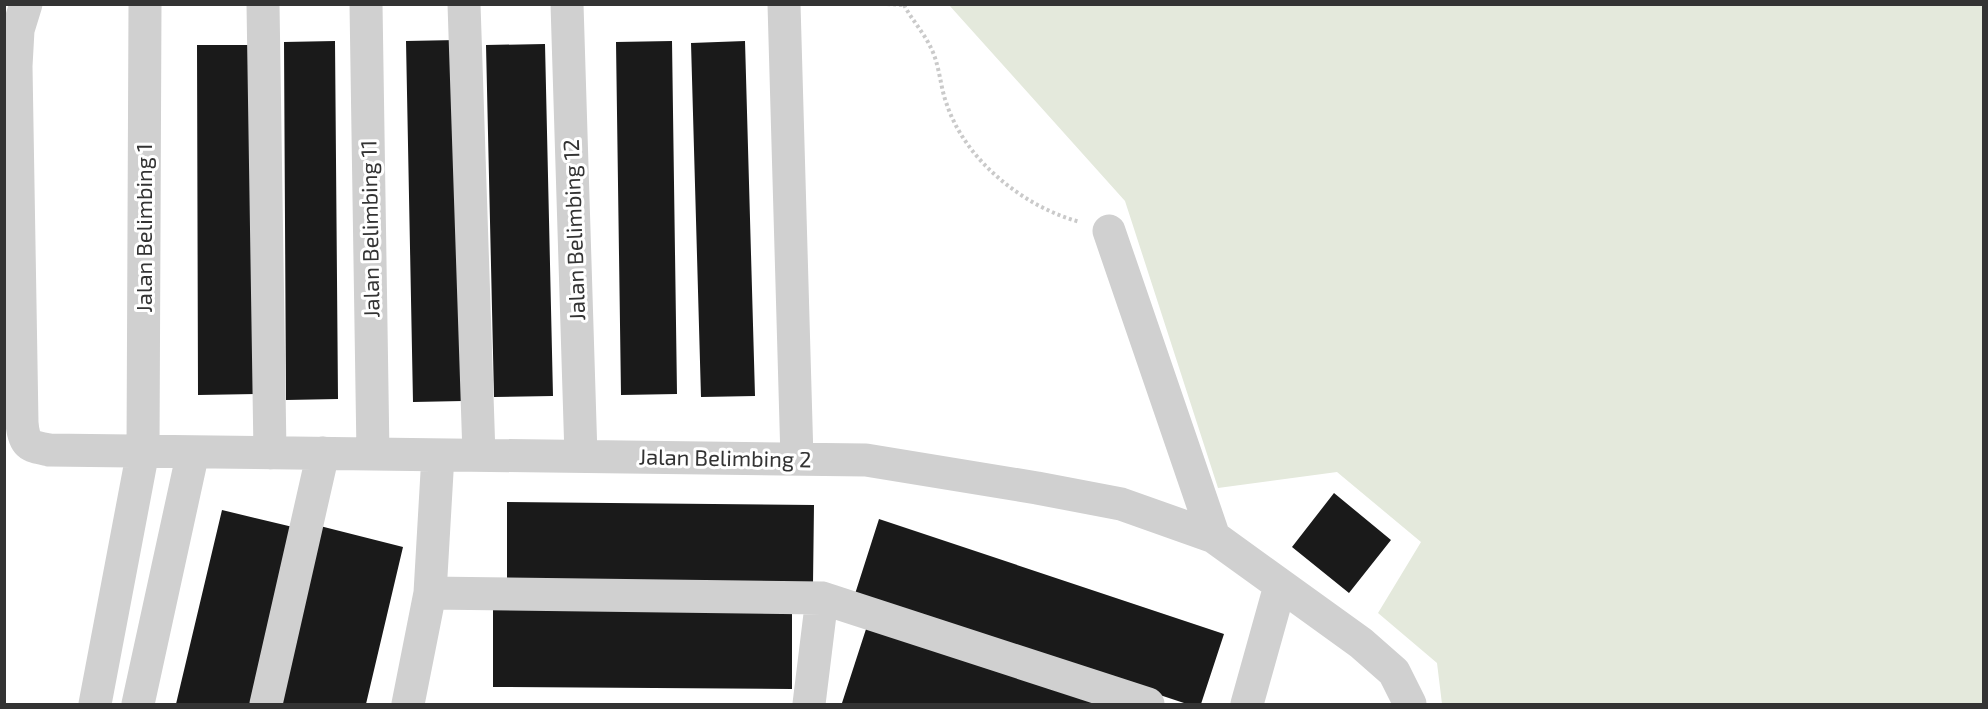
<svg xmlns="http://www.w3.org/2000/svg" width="1988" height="709" font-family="'Exo 2',sans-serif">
<rect width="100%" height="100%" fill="#fff"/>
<path fill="#e4e9dc" d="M 949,5 L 1983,5 L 1983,704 L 1442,704 L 1437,663 L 1378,613 L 1421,542 L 1337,472 L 1218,488 L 1125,201 Z"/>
<path fill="#1a1a1a" d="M 457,40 L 463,401 L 413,402 L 406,41 Z
M 335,41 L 338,399 L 286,400 L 284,42 Z
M 672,41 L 677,394 L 621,395 L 616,42 Z
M 745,41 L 755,396 L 701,397 L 691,43 Z
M 545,44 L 553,396 L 494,397 L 486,45 Z
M 197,45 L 255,45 L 256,394 L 198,395 Z
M 1334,493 L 1391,540 L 1349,593 L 1292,547 Z
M 507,502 L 814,505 L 813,584 L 507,581 Z
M 222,510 L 297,528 L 255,704 L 176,704 Z
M 879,519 L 1224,634 L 1201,704 L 1187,704 L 855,594 Z
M 320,526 L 403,547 L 366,704 L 278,704 Z
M 493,605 L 792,606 L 792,689 L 493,687 Z
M 867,626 L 1100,704 L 847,704 L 842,703 Z"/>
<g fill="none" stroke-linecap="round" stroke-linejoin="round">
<path stroke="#cacaca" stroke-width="4" stroke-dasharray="3 3" stroke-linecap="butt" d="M 887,4 L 904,5
M 904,5 C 912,20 924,33 931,48 C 940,66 940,87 947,105 C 966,161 1024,207 1080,222"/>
<path stroke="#d0d0d0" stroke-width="33" d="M 26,4 L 18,30 L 16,66 L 22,423 C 24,446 30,446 49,450 L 866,460 L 1037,488 L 1121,504 L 1214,537 L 1361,643 L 1394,672 L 1410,704
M 263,4 L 270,453
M 366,4 L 373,454
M 464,4 L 479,455
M 567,4 L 581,456
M 784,4 L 797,459
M 1109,231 L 1214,537
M 430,593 L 822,598 L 1148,704
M 95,704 L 143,451 L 145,4
M 138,704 L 193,452
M 266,704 L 323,453
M 408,704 L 430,593 L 438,455
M 809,704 L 822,598
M 1247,704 L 1280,586"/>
</g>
<g text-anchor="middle" stroke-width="6" stroke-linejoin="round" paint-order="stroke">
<g font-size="22" fill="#333" stroke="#fff">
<text transform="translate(144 228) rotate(-90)" y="8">Jalan Belimbing 1</text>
<text transform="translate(370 229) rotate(-91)" y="8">Jalan Belimbing 11</text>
<text transform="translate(574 230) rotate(-92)" y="8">Jalan Belimbing 12</text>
<text transform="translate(725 458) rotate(1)" y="8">Jalan Belimbing 2</text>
</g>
</g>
<rect width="1988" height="709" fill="none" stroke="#333333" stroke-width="12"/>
</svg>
